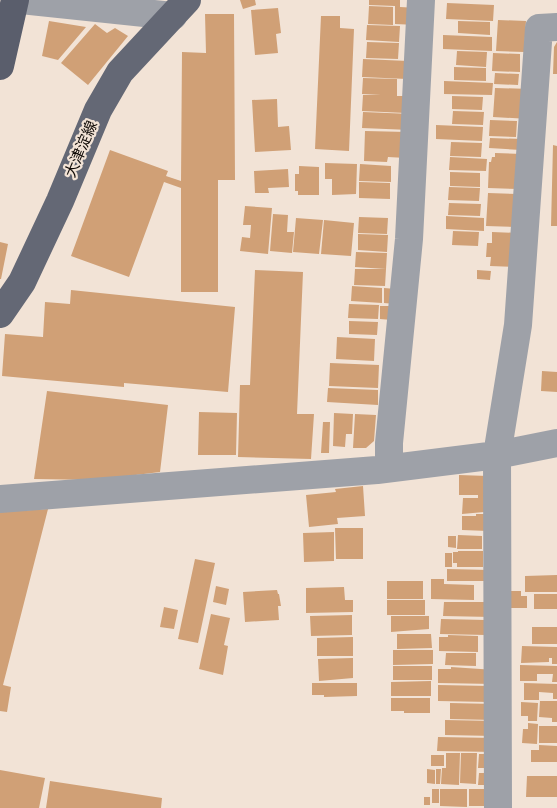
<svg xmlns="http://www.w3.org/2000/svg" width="557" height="808" font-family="'DejaVu Sans','Noto Sans JP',sans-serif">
<rect width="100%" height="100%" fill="#f2e3d6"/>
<path fill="#d0a076" d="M 240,0 L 255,0 L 256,5 L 243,9 Z
M 369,0 L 400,0 L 400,7 L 418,8 L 417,25 L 395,24 L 395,6 L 369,5 Z
M 447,3 L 494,5 L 493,21 L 446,19 Z
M 369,6 L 393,7 L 393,25 L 368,24 Z
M 278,8 L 281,33 L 276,34 L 278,53 L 255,55 L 251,10 Z
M 205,14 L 234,14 L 235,180 L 218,180 L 218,292 L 181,292 L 181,188 L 164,182 L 129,277 L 71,256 L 110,150 L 168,171 L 166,176 L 181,181 L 182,52 L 206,53 Z
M 321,16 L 340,16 L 340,28 L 354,29 L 349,151 L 315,149 Z
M 498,20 L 526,21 L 524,52 L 496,51 Z
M 49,21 L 86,27 L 58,60 L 42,56 Z
M 458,21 L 490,22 L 490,35 L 458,33 Z
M 95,24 L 107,33 L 115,28 L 128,36 L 88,85 L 61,63 Z
M 367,25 L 400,26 L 399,42 L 366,40 Z
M 443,35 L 492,37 L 492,51 L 443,49 Z
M 367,42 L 399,43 L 398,59 L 366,58 Z
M 557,42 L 557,74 L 553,74 L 554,47 Z
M 457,51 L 487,52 L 486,67 L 456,65 Z
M 493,53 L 520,54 L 520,72 L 492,71 Z
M 363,59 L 408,61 L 407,79 L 362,77 Z
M 454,67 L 486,68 L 486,81 L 454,80 Z
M 495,73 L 519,74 L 518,85 L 494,84 Z
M 363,78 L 397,79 L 397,96 L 406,96 L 406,113 L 362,111 L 363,95 L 381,95 L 362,94 Z
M 444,81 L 493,83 L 492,95 L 444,94 Z
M 495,88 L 530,89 L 529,119 L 493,117 Z
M 452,96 L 483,97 L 482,110 L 452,109 Z
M 277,99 L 278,127 L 289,126 L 291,150 L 255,152 L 252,100 Z
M 453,111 L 484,112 L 483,125 L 452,124 Z
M 363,112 L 411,114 L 410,130 L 362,128 Z
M 490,120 L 517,121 L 516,137 L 489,136 Z
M 436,125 L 483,127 L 482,141 L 436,139 Z
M 365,131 L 407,132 L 406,158 L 388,157 L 387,162 L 364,161 Z
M 490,138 L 522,139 L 521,150 L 489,148 Z
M 451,142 L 482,143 L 481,157 L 450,156 Z
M 553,145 L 557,146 L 557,226 L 551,226 Z
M 495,153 L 522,154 L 520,189 L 488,188 L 489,162 L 491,162 L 492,157 L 495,157 Z
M 450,157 L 487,159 L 486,171 L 449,170 Z
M 325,163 L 357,164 L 356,194 L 332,195 L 332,179 L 325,179 Z
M 360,164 L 391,166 L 391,182 L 359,181 Z
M 299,166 L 319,167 L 319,195 L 298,195 L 298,191 L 295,191 L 295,174 L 299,174 Z
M 288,169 L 289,187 L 268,188 L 269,193 L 255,193 L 254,171 Z
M 450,172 L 480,173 L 480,187 L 450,186 Z
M 359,182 L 390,183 L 390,199 L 359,198 Z
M 449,187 L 480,188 L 479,201 L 448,200 Z
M 488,193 L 518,194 L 517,227 L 486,226 Z
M 449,203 L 481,204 L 480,216 L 448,215 Z
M 245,206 L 272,208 L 268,254 L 240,251 L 242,237 L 250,238 L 251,225 L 243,225 Z
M 273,214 L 288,215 L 287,232 L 294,232 L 292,253 L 270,251 Z
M 446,216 L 484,218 L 484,231 L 446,229 Z
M 359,217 L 388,218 L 387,234 L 358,233 Z
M 296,218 L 323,220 L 319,254 L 293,252 Z
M 324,220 L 354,223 L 351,256 L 321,254 Z
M 453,231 L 479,232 L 478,246 L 452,245 Z
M 492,232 L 518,233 L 516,267 L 490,266 L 491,257 L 486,257 L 487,243 L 492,243 Z
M 358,234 L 388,235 L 387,252 L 358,250 Z
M 0,242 L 8,244 L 1,279 L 0,279 Z
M 356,252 L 387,253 L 386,269 L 355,267 Z
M 355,269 L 386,269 L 385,286 L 354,285 Z
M 255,270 L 303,272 L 297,414 L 314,414 L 311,459 L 238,457 L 240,385 L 250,385 Z
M 477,270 L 491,271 L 490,280 L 477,279 Z
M 352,286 L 382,288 L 382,303 L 351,301 Z
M 384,288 L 396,289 L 395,304 L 384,303 Z
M 71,290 L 235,307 L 228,392 L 124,383 L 124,387 L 2,376 L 5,334 L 43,337 L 45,302 L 70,304 Z
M 349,304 L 379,305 L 378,319 L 348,318 Z
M 380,306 L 393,306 L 392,320 L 380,319 Z
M 349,321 L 378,322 L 377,335 L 349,334 Z
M 337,337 L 375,339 L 374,361 L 336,359 Z
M 330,363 L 379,365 L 378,388 L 329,386 Z
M 542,371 L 557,372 L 557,392 L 541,391 Z
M 328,388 L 378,390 L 378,405 L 327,402 Z
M 47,391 L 168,405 L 160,472 L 95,480 L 34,479 Z
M 199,412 L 237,413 L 236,455 L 198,455 Z
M 334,413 L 353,414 L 352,434 L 346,434 L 345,447 L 333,446 Z
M 355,414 L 376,415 L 374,441 L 366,448 L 353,448 Z
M 323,422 L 330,422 L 329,453 L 321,453 Z
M 459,475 L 488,476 L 484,512 L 462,514 L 463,498 L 478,498 L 478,495 L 459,495 Z
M 363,486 L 365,516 L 337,518 L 338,524 L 309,527 L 306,495 L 336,492 L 335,489 Z
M 48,509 L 3,685 L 11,687 L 7,712 L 0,711 L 0,512 Z
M 476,514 L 488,514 L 488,531 L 462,530 L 462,516 L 476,516 Z
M 335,528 L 363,528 L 363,559 L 336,559 Z
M 334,532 L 334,561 L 304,562 L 303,533 Z
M 458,535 L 482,536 L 482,549 L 457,549 Z
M 448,536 L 456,536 L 456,548 L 448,547 Z
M 458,551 L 483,551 L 483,567 L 457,567 L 457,563 L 453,563 L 453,552 L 458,552 Z
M 445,553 L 452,553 L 452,567 L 445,567 Z
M 195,559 L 215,563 L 198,643 L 178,639 Z
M 447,569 L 490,570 L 490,581 L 447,581 Z
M 557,575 L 557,592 L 525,592 L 525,576 Z
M 431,579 L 444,579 L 444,584 L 474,585 L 474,600 L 431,599 Z
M 387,581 L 423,581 L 423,599 L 387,599 Z
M 216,586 L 229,589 L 226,605 L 213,602 Z
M 344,587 L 345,600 L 353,600 L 353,612 L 306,613 L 306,588 Z
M 277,590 L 278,594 L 279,594 L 281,606 L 278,606 L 279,620 L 245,622 L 243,592 Z
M 507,591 L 521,591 L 521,596 L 527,596 L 527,608 L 511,608 Z
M 534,594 L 557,594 L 557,609 L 534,609 Z
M 387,600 L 425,600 L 425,615 L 387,615 Z
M 444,602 L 493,602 L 492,617 L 443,616 Z
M 164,607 L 178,610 L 174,629 L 160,627 Z
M 211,614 L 230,618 L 224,645 L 228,646 L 223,675 L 199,669 Z
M 352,615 L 352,635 L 311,636 L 310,616 Z
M 391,616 L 429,616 L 429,629 L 391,632 Z
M 441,619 L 486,620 L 486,635 L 440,634 Z
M 532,627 L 557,627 L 557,644 L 532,644 Z
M 397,634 L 431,634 L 432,648 L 397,649 Z
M 448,635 L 478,636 L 478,652 L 439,651 L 439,637 L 448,637 Z
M 353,637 L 353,656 L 317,656 L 317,638 Z
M 522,646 L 557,647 L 557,664 L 552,664 L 552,658 L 549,658 L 549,662 L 521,663 Z
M 393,650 L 433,650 L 433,664 L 393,665 Z
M 446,653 L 476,653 L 476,666 L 445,665 Z
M 353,658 L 353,678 L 319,681 L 318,659 Z
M 520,665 L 557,666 L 557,682 L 552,682 L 553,674 L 537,674 L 537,681 L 520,681 Z
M 393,666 L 432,666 L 432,680 L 393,680 Z
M 451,667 L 495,670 L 494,684 L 438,683 L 438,669 L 451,669 Z
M 431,681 L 431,696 L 391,696 L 391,682 Z
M 312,683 L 357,683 L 357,696 L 324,697 L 324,695 L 312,695 Z
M 524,683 L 557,684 L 557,699 L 553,699 L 553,693 L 539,692 L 539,700 L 524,700 Z
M 438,685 L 490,686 L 490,702 L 438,701 Z
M 391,698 L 430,698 L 430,713 L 404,713 L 404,711 L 391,711 Z
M 540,701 L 557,701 L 557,722 L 552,722 L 552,718 L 539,717 Z
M 521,702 L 538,703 L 537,721 L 528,721 L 528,716 L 521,716 Z
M 450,703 L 494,704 L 494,720 L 450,719 Z
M 445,720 L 494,721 L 494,736 L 445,735 Z
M 528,723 L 538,724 L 537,744 L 522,743 L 523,729 L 528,729 Z
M 539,726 L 557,726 L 557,743 L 539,743 Z
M 438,737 L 495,738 L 495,752 L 437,751 Z
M 539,745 L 557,746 L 557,762 L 531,762 L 531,750 L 539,750 Z
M 446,753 L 460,753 L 459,785 L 441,784 L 442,768 L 446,768 Z
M 461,753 L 477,753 L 476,784 L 460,783 Z
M 479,754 L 496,754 L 495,768 L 478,768 Z
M 431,755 L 444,755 L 444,766 L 431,766 Z
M 427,769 L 435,770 L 435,784 L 427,783 Z
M 436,769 L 441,769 L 440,784 L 436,784 Z
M 0,770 L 45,778 L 39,808 L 0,808 Z
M 479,773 L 490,773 L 489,785 L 478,785 Z
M 527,776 L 557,776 L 557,797 L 526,797 Z
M 50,781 L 162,798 L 161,808 L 46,808 Z
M 432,789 L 439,789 L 439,803 L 432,803 Z
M 440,789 L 467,789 L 467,807 L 440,806 Z
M 469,789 L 492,789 L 492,806 L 469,806 Z
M 424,797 L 430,797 L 430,805 L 424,805 Z"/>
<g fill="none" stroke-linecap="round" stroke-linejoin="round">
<path stroke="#9ea1a8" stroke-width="28" d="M 389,468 L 389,443 L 409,239 L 421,0
M 0,499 L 377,470 L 497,455 L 557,443
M 498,808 L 497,455 L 518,325 L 539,28 L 557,27"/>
<path stroke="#9ea1a8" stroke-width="28" d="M 21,0 L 173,16"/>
<path stroke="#646875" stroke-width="28" d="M 0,314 L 22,282 L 60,201 L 98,110 L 120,72 L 187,0"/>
<path stroke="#5a5e6c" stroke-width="28" d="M 0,66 L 15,0"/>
</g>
<g text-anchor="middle" stroke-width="4.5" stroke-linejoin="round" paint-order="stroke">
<g font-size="15" fill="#0f0a06" stroke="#f2e3d6">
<text transform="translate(81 149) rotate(-67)" y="5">大津淀線</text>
</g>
</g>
</svg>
